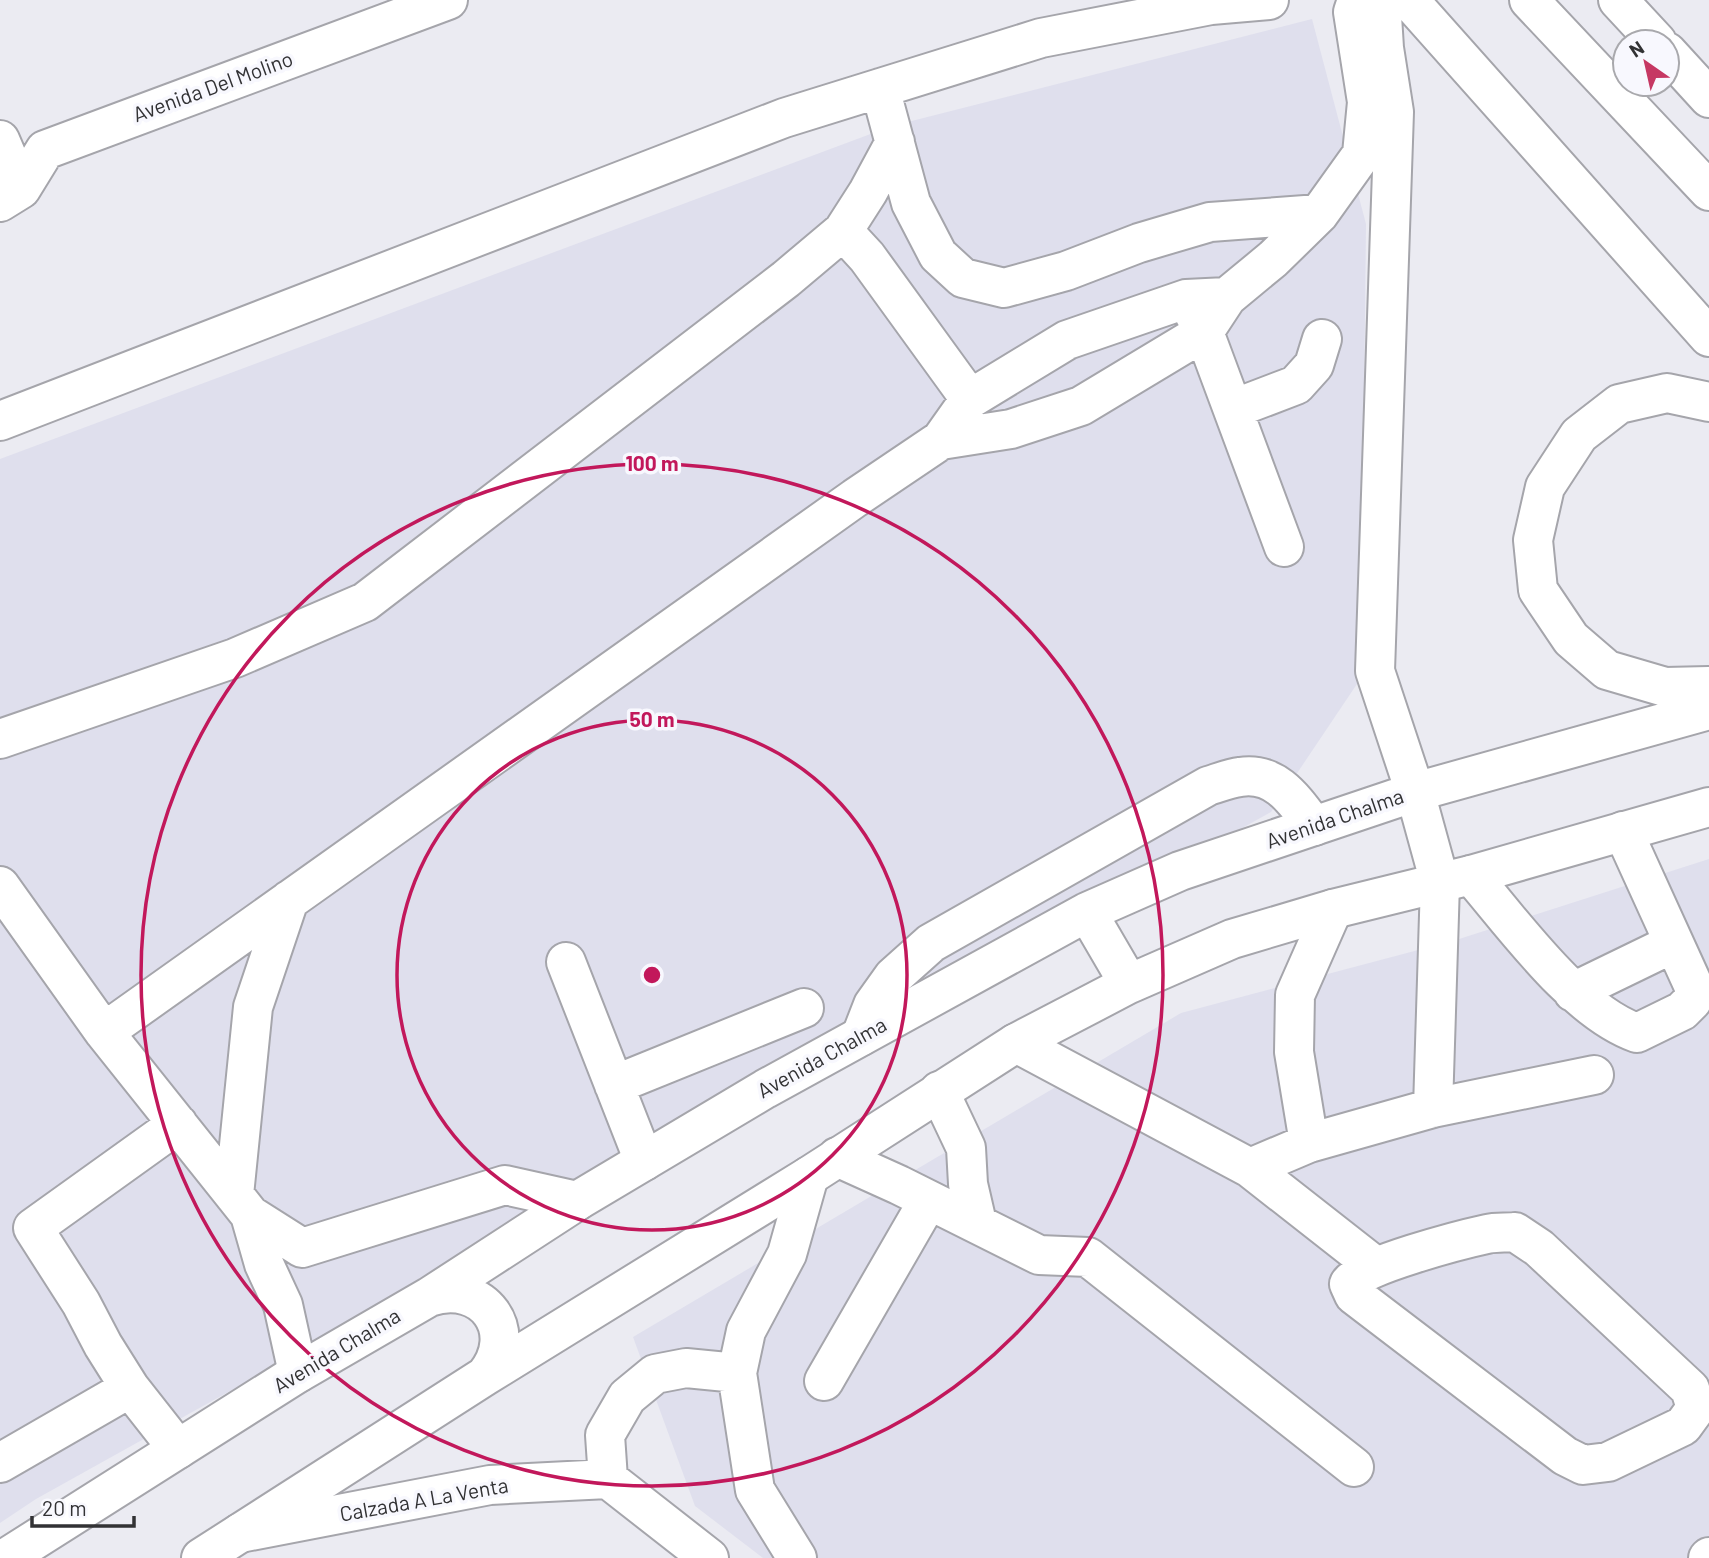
<svg xmlns="http://www.w3.org/2000/svg" width="1709" height="1558" font-family="Barlow,sans-serif">
<rect width="100%" height="100%" fill="#ebebf2"/>
<path fill="#dfdfed" d="M 1312,19 L 1366,224 L 1361,678 L 1271,812 L 36,1499 L 0,1523 L 0,459 L 892,126 Z
M 1709,859 L 1709,1558 L 763,1558 L 695,1506 L 633,1337 L 1181,1013 L 1456,940 Z"/>
<g fill="none" stroke-linecap="round" stroke-linejoin="round">
<g stroke="#a5a5ab" stroke-width="42">
<path id="minor" d="M 880,88 L 911,203 L 938,255 L 963,278 L 1004,288 L 1066,271 L 1139,243 L 1210,222 L 1319,214
M 0,140 L 21,189
M 0,202 L 21,189 L 45,150 L 448,0
M 843,231 L 868,192 L 895,142
M 1192,310 L 1204,332 L 1284,547
M 1233,409 L 1296,385 L 1314,365 L 1322,339
M 0,421 L 784,118 L 1041,38 L 1211,5 L 1269,0
M 941,440 L 1011,429 L 1081,406 L 1204,332 L 1227,297 L 1273,259 L 1319,214 L 1362,154 L 1367,102 L 1353,12 L 1357,0
M 0,739 L 235,658 L 365,602 L 786,279 L 843,231 L 867,257 L 970,399
M 1471,875 C 1514,925 1575,1011 1637,1033 L 1682,1011 L 1692,1001 L 1695,989 L 1623,831
M 0,886 L 104,1032 L 250,1215 L 302,1248 L 505,1185 L 577,1201
M 566,962 L 644,1161
M 1573,992 L 1674,943
M 104,1032 L 855,498 L 941,440 L 970,399 L 1067,340 L 1186,299 L 1227,297
M 861,1036 L 873,1005 L 893,977 L 931,943 L 1208,786 C 1218,783 1230,778 1240,777 C 1276,771 1295,801 1314,826
M 1016,1043 L 1250,1168 L 1375,1266
M 614,1085 L 804,1008
M 939,1091 L 966,1148 L 968,1184 L 977,1223
M 1433,1108 L 1440,883
M 1309,1143 L 1294,1052 L 1295,995 L 1333,909
M 837,1157 L 899,1185 L 1039,1255 L 1088,1257 L 1354,1467
M 1250,1168 L 1309,1143 L 1433,1108 L 1594,1075
M 234,1195 L 253,1007 L 289,900
M 250,1215 L 264,1264 L 283,1305 L 298,1373
M 1515,1232 L 1539,1248 L 1690,1389 L 1696,1408 L 1683,1426 L 1608,1462 L 1583,1465 L 1565,1456 L 1354,1295 L 1349,1284 C 1358,1266 1464,1239 1487,1234 C 1496,1232 1506,1233 1515,1232 Z
M 824,1381 L 928,1201
M 130,1388 L 178,1449
M 0,1463 L 130,1388 L 103,1345 L 81,1303 L 33,1228 L 178,1124
M 608,1479 L 605,1435 L 627,1397 L 655,1374 L 686,1368 L 737,1373
M 240,1533 L 490,1485 L 608,1479 L 709,1558
M 797,1558 L 755,1490 L 737,1373 L 746,1331 L 787,1254 L 809,1176
M 1708,1558 L 1709,1557"/>
</g>
<g stroke="#a5a5ab" stroke-width="42">
<path id="major" d="M 1381,0 L 1384,48 L 1394,112 L 1375,671 L 1415,792 L 1440,883
M 1409,0 L 1709,337
M 1709,402 L 1667,393 L 1619,404 L 1579,435 L 1545,487 L 1533,540 L 1538,590 L 1571,639 L 1607,670 L 1665,687 L 1709,686
M 1087,912 L 1129,984
M 429,1297 C 483,1279 522,1331 485,1376
M 6,1558 L 298,1373 L 429,1297 L 577,1201 L 765,1089 L 1087,912 L 1180,871 L 1415,792 L 1709,710
M 201,1558 L 485,1376 L 809,1176 L 1016,1043 L 1129,984 L 1232,939 L 1333,909 L 1471,875 L 1709,807"/>
</g>
<g stroke="#a5a5ab" stroke-width="42">
<path id="highway" d="M 1529,0 L 1709,191
M 1618,0 L 1657,42
M 1667,52 L 1709,98"/>
</g>
<use href="#minor" stroke="#fff" stroke-width="38"/>
<use href="#major" stroke="#fff" stroke-width="38"/>
<use href="#highway" stroke="#fff" stroke-width="38"/>
</g>
<g fill="none" stroke="#c2185b" stroke-width="3.5">
<circle cx="652" cy="975" r="255"/>
<circle cx="652" cy="975" r="511"/>
</g>
<g text-anchor="middle" stroke-width="7" stroke-linejoin="round" paint-order="stroke">
<g font-size="21" fill="#323234" stroke="#f8f8fe">
<text transform="translate(213 87) rotate(-20)" y="7">Avenida Del Molino</text>
<text transform="translate(1335 819) rotate(-19)" y="7">Avenida Chalma</text>
<text transform="translate(822 1058) rotate(-29)" y="7">Avenida Chalma</text>
<text transform="translate(337 1351) rotate(-31)" y="7">Avenida Chalma</text>
<text transform="translate(424 1500) rotate(-10)" y="7">Calzada A La Venta</text>
</g>
</g>
<circle cx="652" cy="975" r="10" fill="#c2185b" stroke="#f8f8fe" stroke-width="3.5"/>
<g font-size="21" text-anchor="middle" font-weight="bold" fill="#c2185b" stroke="#f8f8fe" stroke-width="7" stroke-linejoin="round" paint-order="stroke">
<text x="652" y="471">100 m</text>
<text x="652" y="727">50 m</text>
</g>
<g transform="translate(1646 63) rotate(326)"><circle r="33" fill="#f8f8fe" stroke="#a9a9ad" stroke-width="2"/>
<path d="M0-5L12 26L0 18L-12 26Z" fill="#c63863"/>
<text y="-10" font-size="19" font-weight="bold" text-anchor="middle" fill="#323234">N</text>
</g>
<path d="M32 1516v10h102v-10" fill="none" stroke="#323234" stroke-width="3.5"/>
<text x="42" y="1516" font-size="21" fill="#323234" stroke="#f8f8fe" stroke-width="5" paint-order="stroke">20 m</text>
</svg>
